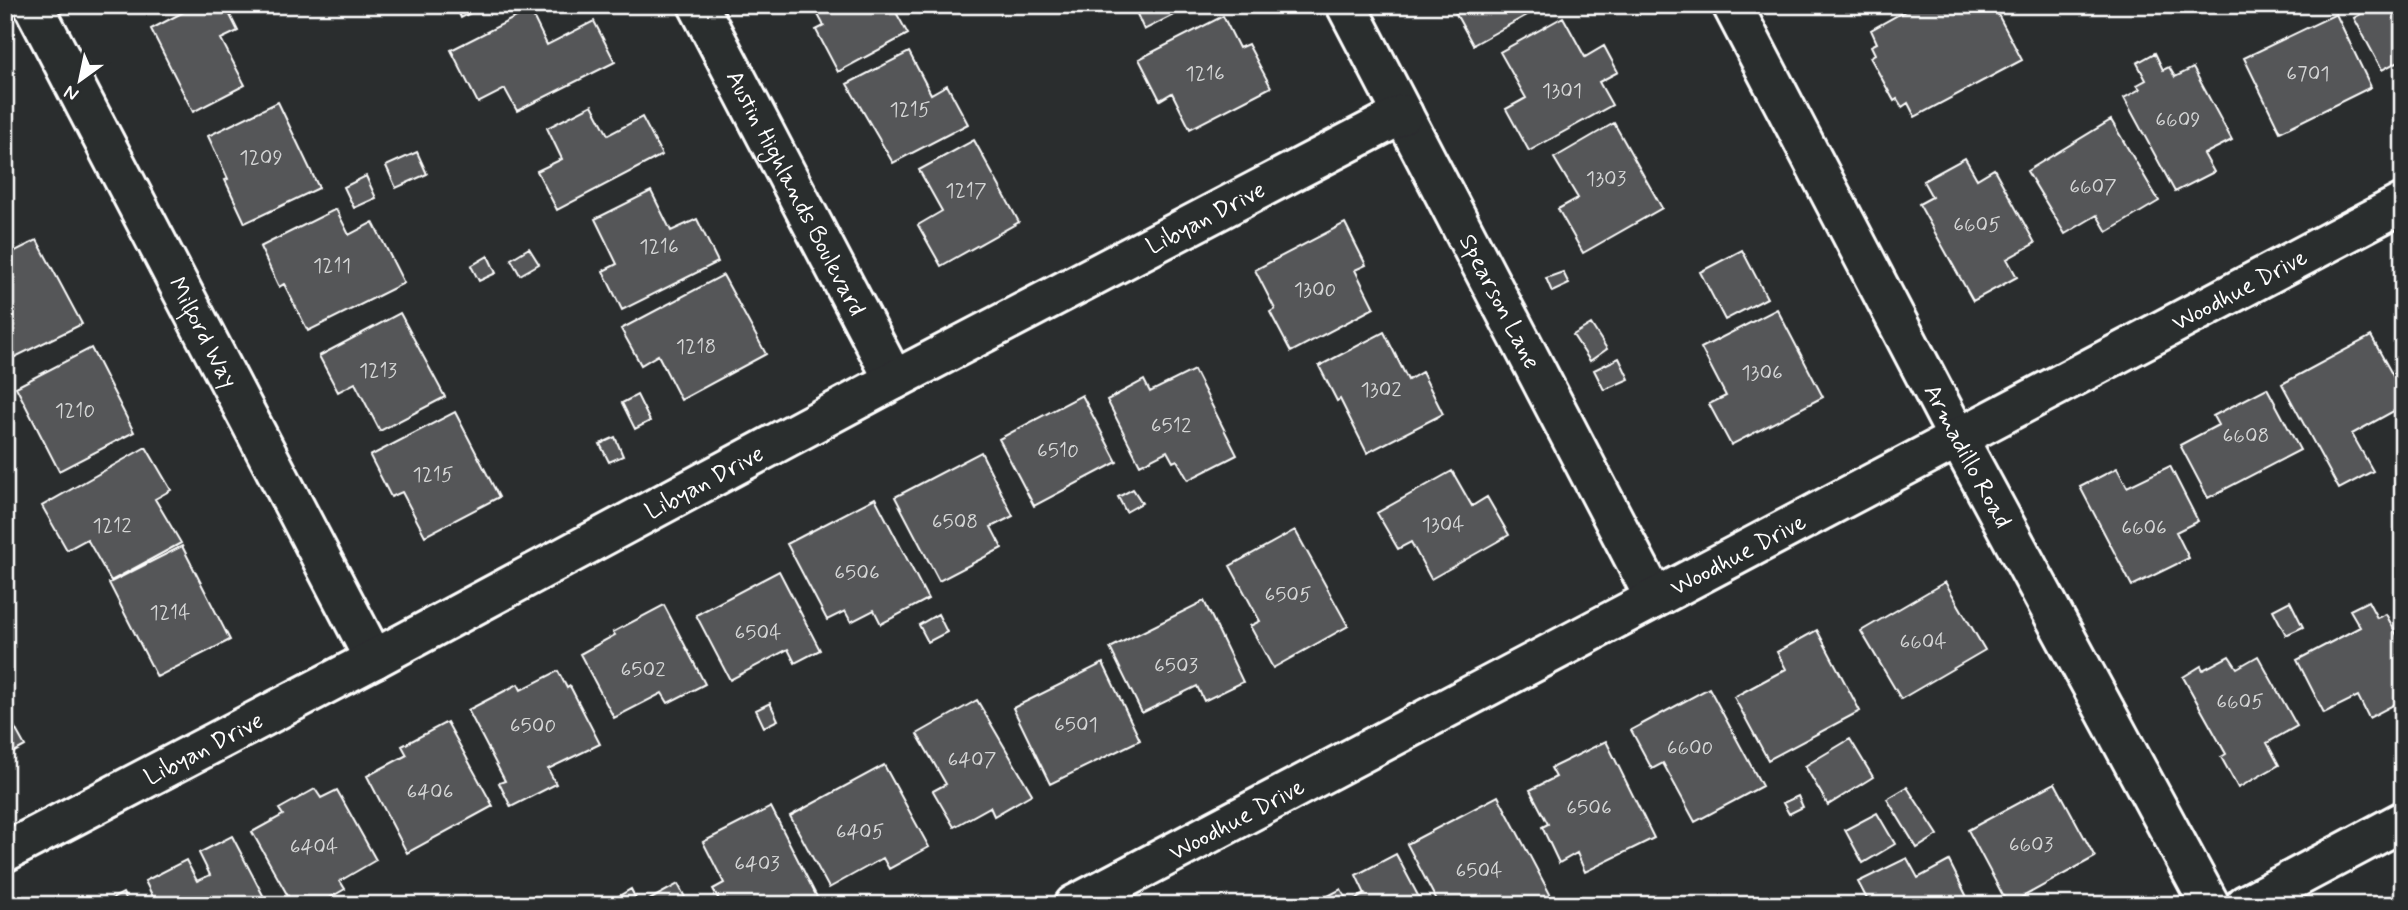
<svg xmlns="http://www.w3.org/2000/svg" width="2408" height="910" font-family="Mynerve,sans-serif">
<rect width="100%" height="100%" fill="#2a2d2e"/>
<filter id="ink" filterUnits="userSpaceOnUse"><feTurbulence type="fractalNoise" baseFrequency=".0143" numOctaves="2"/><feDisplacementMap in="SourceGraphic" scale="14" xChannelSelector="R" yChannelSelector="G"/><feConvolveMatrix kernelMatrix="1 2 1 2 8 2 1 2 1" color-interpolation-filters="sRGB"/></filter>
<g filter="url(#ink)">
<path fill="#555758" stroke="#fff" stroke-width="2" d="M 197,5 L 225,5 L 238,31 L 221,39 L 245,85 L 193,112 L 151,29 Z
M 455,5 L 486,5 L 461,18 Z
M 813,5 L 892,5 L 908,34 L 838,72 L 816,30 L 824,26 Z
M 1133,5 L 1193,5 L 1144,30 Z
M 1451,5 L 1545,5 L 1473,45 Z
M 1916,5 L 1993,5 L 2022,60 L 1915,117 L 1908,103 L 1902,107 L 1897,99 L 1894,101 L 1870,57 L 1875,54 L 1871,46 L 1877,43 L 1871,30 Z
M 2377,5 L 2403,5 L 2403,59 L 2382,70 L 2354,18 Z
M 530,10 L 547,45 L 594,21 L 615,62 L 517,111 L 505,89 L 478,103 L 451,50 Z
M 2336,14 L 2371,87 L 2280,132 L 2244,58 Z
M 1223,16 L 1239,48 L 1248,44 L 1271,87 L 1190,129 L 1172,93 L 1160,100 L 1139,59 Z
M 1563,17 L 1585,57 L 1604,46 L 1618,72 L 1599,82 L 1612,105 L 1529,151 L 1506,109 L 1526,98 L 1500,52 Z
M 909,52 L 931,94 L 947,85 L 968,124 L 893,163 L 847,84 Z
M 2155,53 L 2163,70 L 2169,67 L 2175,77 L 2193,68 L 2232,140 L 2204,154 L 2214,172 L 2175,192 L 2124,98 L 2140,89 L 2137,85 L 2146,80 L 2137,63 Z
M 278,102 L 319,188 L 245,223 L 225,180 L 228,179 L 208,136 Z
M 592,105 L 608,135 L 642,117 L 662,155 L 557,210 L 537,171 L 562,159 L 547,128 Z
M 2111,120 L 2159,201 L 2107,232 L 2097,215 L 2065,234 L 2027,171 Z
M 1614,123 L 1662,208 L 1583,253 L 1558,209 L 1578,198 L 1554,158 Z
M 974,140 L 1019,222 L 941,266 L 918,225 L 942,211 L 919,170 Z
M 417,152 L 427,174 L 396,188 L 386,166 Z
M 1965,158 L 1977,179 L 1994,169 L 2035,243 L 2007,259 L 2017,277 L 1973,301 L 1919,204 L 1932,197 L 1923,181 Z
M 366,176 L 376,198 L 354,208 L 344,187 Z
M 651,191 L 671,231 L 697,219 L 718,262 L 622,310 L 603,271 L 617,264 L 595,219 Z
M 336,209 L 349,235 L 373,222 L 404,283 L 308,331 L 284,284 L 279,287 L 260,247 Z
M 1345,223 L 1366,265 L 1355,270 L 1374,308 L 1291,352 L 1270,312 L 1275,309 L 1255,270 Z
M 37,240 L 82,324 L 13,358 L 5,343 L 5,256 Z
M 529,248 L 539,264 L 520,275 L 511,259 Z
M 1742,250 L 1767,298 L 1725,320 L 1700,272 Z
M 488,256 L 496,273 L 479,281 L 471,266 Z
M 1563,272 L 1569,284 L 1552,292 L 1546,278 Z
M 723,275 L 766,354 L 681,400 L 658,355 L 641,365 L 621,329 Z
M 1777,309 L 1823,397 L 1731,445 L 1709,404 L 1726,396 L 1701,348 Z
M 400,313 L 445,397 L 380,431 L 355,383 L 338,392 L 319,356 Z
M 1591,324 L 1607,349 L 1590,361 L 1573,335 Z
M 1384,332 L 1408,380 L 1422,372 L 1443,414 L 1367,453 L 1340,399 L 1337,401 L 1319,366 Z
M 2371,336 L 2403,394 L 2403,406 L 2352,434 L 2373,471 L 2339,489 L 2282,384 Z
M 91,348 L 134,432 L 59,471 L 16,387 Z
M 1619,358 L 1629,379 L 1604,390 L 1594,370 Z
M 1194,370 L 1237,455 L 1188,480 L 1177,460 L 1173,462 L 1167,451 L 1140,465 L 1107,400 L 1144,380 L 1150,392 Z
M 2267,388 L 2300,450 L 2208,498 L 2180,445 L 2218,425 L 2213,416 Z
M 637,395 L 650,421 L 635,429 L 622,403 Z
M 1082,395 L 1117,462 L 1034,506 L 999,439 Z
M 455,412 L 499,497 L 425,536 L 402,492 L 391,497 L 370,456 Z
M 615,437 L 623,456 L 609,462 L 600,444 Z
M 146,447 L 171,490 L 155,499 L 181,543 L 111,581 L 87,539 L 67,550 L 42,506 Z
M 981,452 L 1013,516 L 991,527 L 1002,548 L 939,581 L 895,497 Z
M 2170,466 L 2198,521 L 2176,532 L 2189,558 L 2132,586 L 2080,487 L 2117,468 L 2127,487 Z
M 1452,471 L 1472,506 L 1487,497 L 1509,535 L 1431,579 L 1411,542 L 1398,549 L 1377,513 Z
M 1133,489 L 1142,503 L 1126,512 L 1118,497 Z
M 875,498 L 928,599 L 881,624 L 874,610 L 851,622 L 845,611 L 827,620 L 787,544 Z
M 1295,530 L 1348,626 L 1273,668 L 1250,626 L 1260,621 L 1230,566 Z
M 182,546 L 230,640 L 157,677 L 109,583 Z
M 779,571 L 820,650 L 795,663 L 788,649 L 730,680 L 696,615 Z
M 1945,582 L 1985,650 L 1901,699 L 1861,631 Z
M 1204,601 L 1243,682 L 1204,701 L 1197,686 L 1142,713 L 1110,648 Z
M 2290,601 L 2303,627 L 2286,635 L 2273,610 Z
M 2368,601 L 2377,618 L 2386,614 L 2403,647 L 2403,700 L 2369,718 L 2358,696 L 2324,713 L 2297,660 L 2360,627 L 2350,610 Z
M 664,605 L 705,684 L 668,703 L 662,693 L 614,718 L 580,654 L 615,635 L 613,632 Z
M 938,614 L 947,632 L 928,642 L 919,625 Z
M 1817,630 L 1860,711 L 1768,760 L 1734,697 L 1786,669 L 1777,652 Z
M 2229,656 L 2237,668 L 2258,656 L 2297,726 L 2267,743 L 2279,765 L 2238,788 L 2221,757 L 2226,754 L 2183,677 L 2201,666 L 2203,670 Z
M 1103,663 L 1140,740 L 1050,784 L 1013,708 Z
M 558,671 L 567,688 L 570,686 L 600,744 L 548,769 L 556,784 L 511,807 L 499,783 L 505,781 L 468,710 L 518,684 L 521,690 Z
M 1709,688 L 1762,786 L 1695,822 L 1663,763 L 1652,769 L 1631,730 Z
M 977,700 L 1032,794 L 994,816 L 990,807 L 954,827 L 933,791 L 946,784 L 917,734 Z
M 770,703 L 778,720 L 764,727 L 756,710 Z
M 5,710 L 25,746 L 5,757 Z
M 447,722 L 493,806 L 407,853 L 367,776 L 407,755 L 402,746 Z
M 1850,739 L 1873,777 L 1828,805 L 1805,766 Z
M 1606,741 L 1654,838 L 1585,872 L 1577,853 L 1559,863 L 1542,827 L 1548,824 L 1530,790 L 1556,777 L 1551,768 Z
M 884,765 L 929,847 L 889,869 L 883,858 L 829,888 L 790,816 Z
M 2055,783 L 2095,857 L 2008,905 L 1968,830 Z
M 1907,787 L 1938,835 L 1917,848 L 1887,799 Z
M 315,789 L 321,798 L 337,790 L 376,860 L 340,881 L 345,889 L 317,905 L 293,905 L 252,832 L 283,815 L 279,809 Z
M 1498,796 L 1551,896 L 1533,905 L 1485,905 L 1484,903 L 1480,905 L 1439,905 L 1407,844 Z
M 1798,796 L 1803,807 L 1789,814 L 1783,803 Z
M 771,807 L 821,905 L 722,905 L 713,889 L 724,883 L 703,842 Z
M 1877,813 L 1895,844 L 1863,863 L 1845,830 Z
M 232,836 L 265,899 L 253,905 L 157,905 L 145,881 L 186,860 L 197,881 L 210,875 L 199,853 Z
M 1396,854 L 1423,905 L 1311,905 L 1341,889 L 1349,903 L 1365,894 L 1356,875 Z
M 1907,858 L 1918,878 L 1949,861 L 1971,905 L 1862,905 L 1868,901 L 1858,882 Z
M 678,884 L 689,905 L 640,905 Z
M 631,889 L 639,905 L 604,905 Z
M 123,893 L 129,905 L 100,905 Z"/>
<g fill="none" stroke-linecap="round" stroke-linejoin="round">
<g stroke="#fff" stroke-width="44">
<g id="minor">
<path id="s1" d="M 33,5 L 374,659"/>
<path id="s2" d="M 698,5 L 894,380"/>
<path id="s3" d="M 1346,5 L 1654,597"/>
<path id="s4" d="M 1732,5 L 1958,438 L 2210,905"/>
<path id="s5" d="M 5,852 L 374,659 L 894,380 L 1403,114"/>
<path d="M 2245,905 L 2403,821"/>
</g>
</g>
<g stroke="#fff" stroke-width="44">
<g id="tertiary">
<path id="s6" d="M 1074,905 L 2403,203"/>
</g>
</g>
<use href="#minor" stroke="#2a2d2e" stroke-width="38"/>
<use href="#tertiary" stroke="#2a2d2e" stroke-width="38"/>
</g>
</g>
<g text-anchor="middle" stroke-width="7" stroke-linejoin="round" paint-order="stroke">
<g font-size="21" fill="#d4d5d5">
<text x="1205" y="80">1216</text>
<text x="2308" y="80">6701</text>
<text x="1562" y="97">1301</text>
<text x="910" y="116">1215</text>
<text x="2178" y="126">6609</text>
<text x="261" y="164">1209</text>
<text x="1606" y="185">1303</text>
<text x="2093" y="193">6607</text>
<text x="966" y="197">1217</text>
<text x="1977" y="231">6605</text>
<text x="659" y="253">1216</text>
<text x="332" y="272">1211</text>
<text x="1315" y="296">1300</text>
<text x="696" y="353">1218</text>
<text x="378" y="377">1213</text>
<text x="1762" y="379">1306</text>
<text x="1381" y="396">1302</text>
<text x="75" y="417">1210</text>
<text x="1171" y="432">6512</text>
<text x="2246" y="442">6608</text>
<text x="1058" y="457">6510</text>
<text x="433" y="481">1215</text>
<text x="955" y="528">6508</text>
<text x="1443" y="531">1304</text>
<text x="112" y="532">1212</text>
<text x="2144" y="534">6606</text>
<text x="857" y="579">6506</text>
<text x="1288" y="601">6505</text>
<text x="170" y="619">1214</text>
<text x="758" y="639">6504</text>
<text x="1923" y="648">6604</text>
<text x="1176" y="672">6503</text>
<text x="643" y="676">6502</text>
<text x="2240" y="708">6605</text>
<text x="1076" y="731">6501</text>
<text x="533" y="732">6500</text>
<text x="1690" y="754">6600</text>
<text x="972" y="766">6407</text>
<text x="430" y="798">6406</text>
<text x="1589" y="814">6506</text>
<text x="860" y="838">6405</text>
<text x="2031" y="851">6603</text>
<text x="314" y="853">6404</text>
<text x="757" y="870">6403</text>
<text x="1479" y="877">6504</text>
</g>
<g font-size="24" fill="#fff" stroke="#2a2d2e">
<text dy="8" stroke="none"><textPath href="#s2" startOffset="212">Austin Highlands Boulevard</textPath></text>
<text dy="8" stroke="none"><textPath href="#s5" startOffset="1358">Libyan Drive</textPath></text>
<text dy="8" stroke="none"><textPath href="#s6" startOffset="1318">Woodhue Drive</textPath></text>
<text dy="8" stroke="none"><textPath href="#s3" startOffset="334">Spearson Lane</textPath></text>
<text dy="8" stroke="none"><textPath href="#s1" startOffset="369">Milford Way</textPath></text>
<text dy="8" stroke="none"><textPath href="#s4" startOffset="509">Armadillo Road</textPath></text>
<text dy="8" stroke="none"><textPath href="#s5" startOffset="791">Libyan Drive</textPath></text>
<text dy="8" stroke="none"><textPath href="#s6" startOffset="751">Woodhue Drive</textPath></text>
<text dy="8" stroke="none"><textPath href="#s5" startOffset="224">Libyan Drive</textPath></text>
<text dy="8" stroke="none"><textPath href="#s6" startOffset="184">Woodhue Drive</textPath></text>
</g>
</g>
<rect width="2408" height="910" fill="none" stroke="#2a2d2e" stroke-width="28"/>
<rect x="14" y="14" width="2380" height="882" fill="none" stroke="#fff" stroke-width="2.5" filter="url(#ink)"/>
<g transform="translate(80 80) rotate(213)" stroke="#2a2d2e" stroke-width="5" paint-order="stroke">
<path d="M0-5L12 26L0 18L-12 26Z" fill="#ffffff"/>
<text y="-10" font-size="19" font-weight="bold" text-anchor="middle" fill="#ffffff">N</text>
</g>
</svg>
